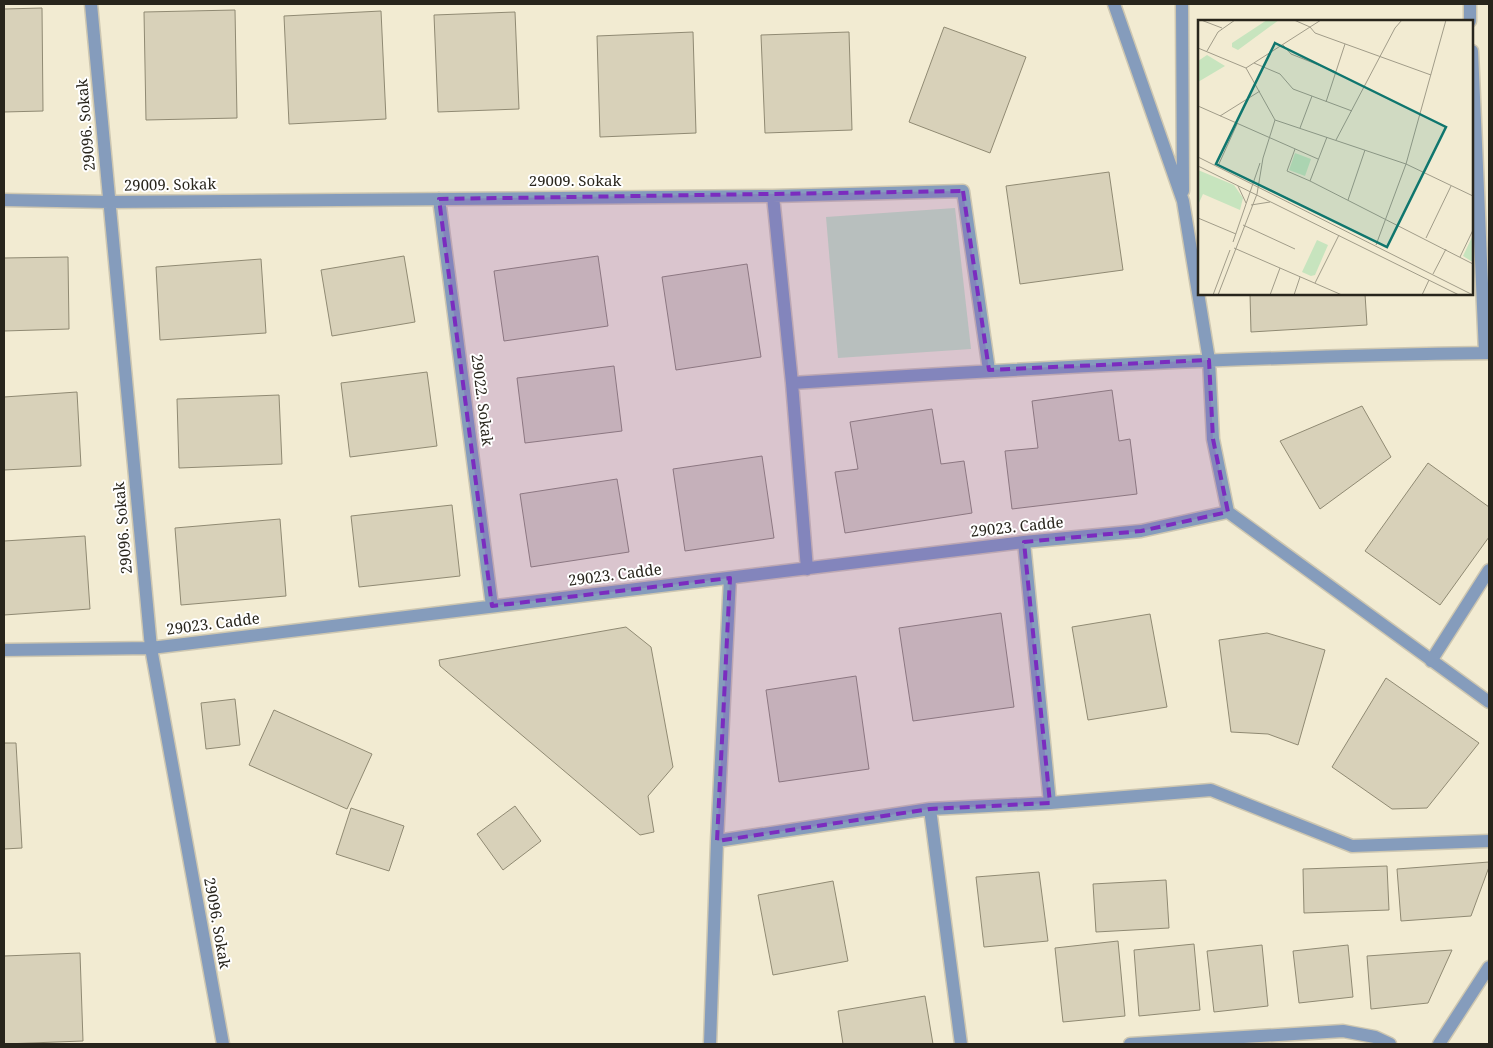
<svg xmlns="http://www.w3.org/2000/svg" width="1493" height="1048" font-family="'Noto Serif',serif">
<rect width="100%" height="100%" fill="#f2ebd2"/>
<path fill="#c7e4be" d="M 955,208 L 971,349 L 838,358 L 826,217 Z"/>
<path fill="#d8d1b9" stroke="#908a73" d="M 42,8 L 43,111 L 4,112 L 4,9 Z
M 235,10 L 237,118 L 146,120 L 144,12 Z
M 381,11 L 386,119 L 289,124 L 284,16 Z
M 515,12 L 519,109 L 438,112 L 434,15 Z
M 944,27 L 1026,57 L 990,153 L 909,122 Z
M 693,32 L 696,133 L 600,137 L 597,36 Z
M 849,32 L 852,130 L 765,133 L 761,35 Z
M 1109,172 L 1123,270 L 1020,284 L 1006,186 Z
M 404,256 L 415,322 L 332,336 L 321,270 Z
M 598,256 L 608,326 L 504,341 L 494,271 Z
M 68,257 L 69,329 L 4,331 L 4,258 Z
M 261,259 L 266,333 L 160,340 L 156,267 Z
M 747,264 L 761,357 L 676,370 L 662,277 Z
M 1250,294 L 1365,294 L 1367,325 L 1251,332 Z
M 614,366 L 622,431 L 525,443 L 517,378 Z
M 427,372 L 437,446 L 350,457 L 341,383 Z
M 1112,390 L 1119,441 L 1130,439 L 1137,494 L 1012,509 L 1005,451 L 1038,448 L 1032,401 Z
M 77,392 L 81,466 L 4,470 L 4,397 Z
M 279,395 L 282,464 L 179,468 L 177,399 Z
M 1362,406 L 1391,457 L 1320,509 L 1280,441 Z
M 932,409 L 941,464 L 964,461 L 972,513 L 845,533 L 835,472 L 858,469 L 850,422 Z
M 762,456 L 774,538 L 685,551 L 673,469 Z
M 1428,463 L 1489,507 L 1489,537 L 1440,605 L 1365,551 Z
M 617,479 L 629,552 L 531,567 L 520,494 Z
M 452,505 L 460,576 L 359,587 L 351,516 Z
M 280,519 L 286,596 L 181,605 L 175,528 Z
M 85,536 L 90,609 L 4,615 L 4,541 Z
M 1001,613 L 1014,707 L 913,721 L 899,628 Z
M 1150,614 L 1167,707 L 1088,720 L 1072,627 Z
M 626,627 L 651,647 L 673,767 L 648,796 L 654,832 L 640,835 L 440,666 L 439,660 Z
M 1267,633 L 1325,650 L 1298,745 L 1268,734 L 1231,732 L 1219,640 Z
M 856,676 L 869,769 L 779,782 L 766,690 Z
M 1386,678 L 1479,743 L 1427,808 L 1392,809 L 1332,767 Z
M 235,699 L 240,745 L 206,749 L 201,703 Z
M 274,710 L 372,754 L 347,809 L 249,765 Z
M 4,743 L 16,743 L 22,848 L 4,849 Z
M 515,806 L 541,841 L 503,870 L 477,834 Z
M 351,808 L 404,826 L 389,871 L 336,854 Z
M 1489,862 L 1489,867 L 1471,916 L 1401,921 L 1397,869 Z
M 1387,866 L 1389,910 L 1304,913 L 1303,869 Z
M 1039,872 L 1048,941 L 984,947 L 976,877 Z
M 1166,880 L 1169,928 L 1096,932 L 1093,884 Z
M 833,881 L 848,961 L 773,975 L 758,895 Z
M 1118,941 L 1125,1016 L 1063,1022 L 1055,948 Z
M 1194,944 L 1200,1010 L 1139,1016 L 1134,950 Z
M 1262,945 L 1268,1006 L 1214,1012 L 1207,951 Z
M 1348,945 L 1353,997 L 1299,1003 L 1293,951 Z
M 1452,950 L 1428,1003 L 1371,1009 L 1367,956 Z
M 80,953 L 83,1041 L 4,1044 L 4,956 Z
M 925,996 L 933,1044 L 843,1044 L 838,1011 Z"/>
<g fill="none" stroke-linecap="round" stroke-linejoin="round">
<g stroke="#cec7b1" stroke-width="15">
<path id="minor" d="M 91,4 L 151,648 L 223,1044
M 1114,4 L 1183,201 L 1209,360 L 1213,439 L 1228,512 L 1489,702
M 1182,4 L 1183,191
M 1470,4 L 1470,21
M 1472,51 L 1485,353
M 773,196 L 963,191 L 989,370
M 439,199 L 492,606
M 4,200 L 109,202 L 773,196 L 792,383 L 807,569
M 792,383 C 1024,368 1256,356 1489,353
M 1024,542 L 1050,803
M 4,650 L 151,648 L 1024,542 L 1141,531 L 1228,512
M 1431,661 L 1489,570
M 930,809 L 961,1044
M 717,841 L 930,809 L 1050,803 L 1211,790 L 1352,846 L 1489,841
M 710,1044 L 717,841 L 730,578
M 1130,1044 L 1343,1031 L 1375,1037 L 1390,1044
M 1439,1044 L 1489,967"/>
</g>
<use href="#minor" stroke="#859cbc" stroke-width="12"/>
</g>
<path fill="#7b2cbf" fill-opacity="0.2" stroke="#7b2cbf" stroke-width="4" stroke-dasharray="10 6" stroke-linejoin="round" d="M 963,191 L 989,370 L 1209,360 L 1213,439 L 1228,512 L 1141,531 L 1024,542 L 1050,803 L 930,809 L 717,841 L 730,578 L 492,606 L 439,199 Z"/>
<g text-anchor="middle" stroke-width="4" stroke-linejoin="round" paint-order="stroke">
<g font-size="15" fill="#28251c" stroke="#fff">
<text transform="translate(86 125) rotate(-95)" y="5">29096. Sokak</text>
<text x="575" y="186">29009. Sokak</text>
<text transform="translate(170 185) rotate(-1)" y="5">29009. Sokak</text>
<text transform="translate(482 400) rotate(83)" y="5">29022. Sokak</text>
<text transform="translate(1017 527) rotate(-6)" y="5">29023. Cadde</text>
<text transform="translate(123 528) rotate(-95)" y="5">29096. Sokak</text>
<text transform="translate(615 575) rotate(-7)" y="5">29023. Cadde</text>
<text transform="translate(213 624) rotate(-7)" y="5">29023. Cadde</text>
<text transform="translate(217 923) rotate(80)" y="5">29096. Sokak</text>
</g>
</g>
<g transform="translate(1198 20)">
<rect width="275" height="275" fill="#f2ebd2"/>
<path d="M 69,0 L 81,0 L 40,30 L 34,27 L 34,23 ZM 9,35 L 27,46 L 0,62 L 0,41 ZM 97,133 L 113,139 L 107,156 L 91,150 ZM 0,150 L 36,165 L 45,178 L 42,190 L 5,174 L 0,185 ZM 275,215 L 275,241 L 273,241 L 265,236 ZM 119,220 L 130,225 L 117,255 L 113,256 L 104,252 Z" fill="#c7e4be"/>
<path fill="none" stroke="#a19c89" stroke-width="1" d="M 3,0 L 24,8M 96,0 L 112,7 L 117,13 L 233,55M 85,25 L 93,34 L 138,52M 0,28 L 48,48 L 77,100 L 65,138 L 59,174 L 20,275M 9,31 L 20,12 L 37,0M 56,43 L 82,54 L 95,69 L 154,91M 48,48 L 123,0M 128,82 L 147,24M 0,86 L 120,139M 22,96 L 62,71M 77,100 L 208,144 L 275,176M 102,108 L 114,76M 129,117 L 112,161 L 275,244M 138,120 L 197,8 L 204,0M 97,129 L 89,151 L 112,161M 0,137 L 275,275M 0,146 L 261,275M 20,146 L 39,104M 40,166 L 48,183M 150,180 L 167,130M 53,185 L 72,182M 0,198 L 38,214M 45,205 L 97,229M 228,218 L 253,166M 35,222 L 62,143M 178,225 L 208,144 L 248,0M 36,228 L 144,275M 262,237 L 275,210M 235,254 L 248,229M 117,263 L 141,215M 15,275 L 32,230M 72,275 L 82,248M 96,275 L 102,257M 224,275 L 231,260"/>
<path fill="#0f766e" fill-opacity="0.15" stroke="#0f766e" stroke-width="2.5" d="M 77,23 L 248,107 L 189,227 L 18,144 Z"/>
<rect width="275" height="275" fill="none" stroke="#28251c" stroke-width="2.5"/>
</g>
<rect width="1493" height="1048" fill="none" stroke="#28251c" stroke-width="10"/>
</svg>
